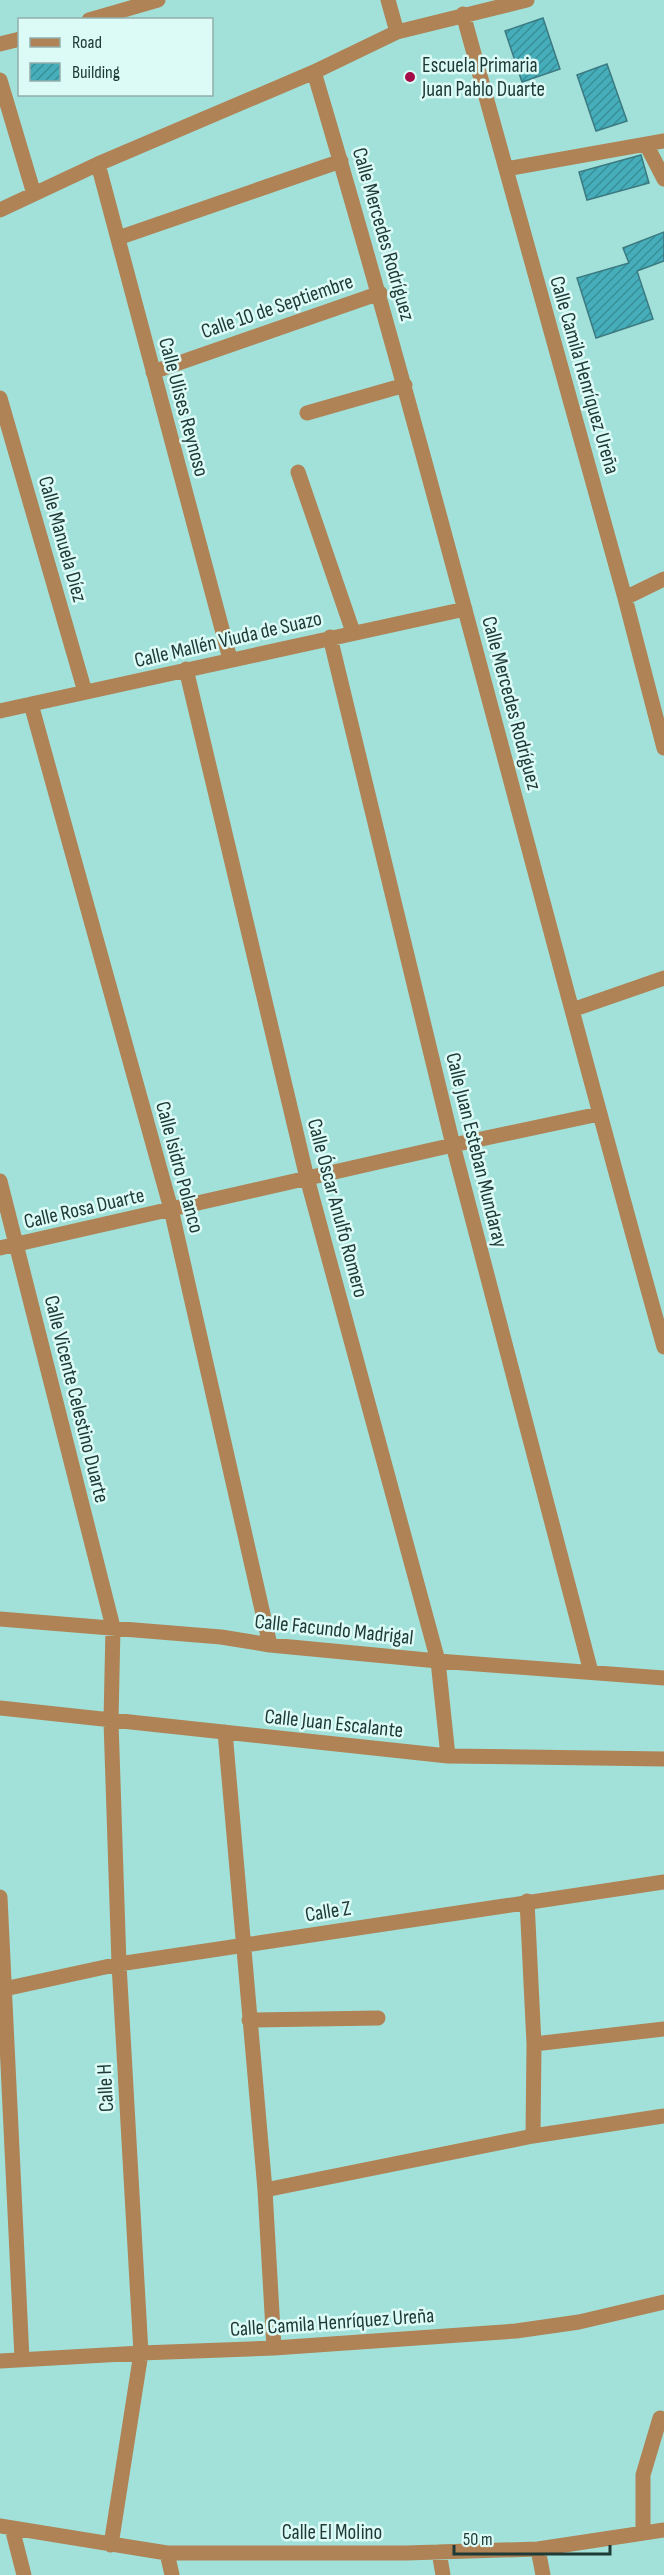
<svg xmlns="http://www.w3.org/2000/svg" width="664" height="2575" font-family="'Sofia Sans Condensed',sans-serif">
<defs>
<pattern id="building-hatch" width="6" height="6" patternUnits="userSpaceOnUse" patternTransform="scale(1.5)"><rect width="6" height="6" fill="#45aeba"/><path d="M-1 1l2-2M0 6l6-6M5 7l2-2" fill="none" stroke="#398f98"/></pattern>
</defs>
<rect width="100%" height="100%" fill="#a2e1d9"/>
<path fill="url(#building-hatch)" stroke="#3c7a81" stroke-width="1.5" d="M 543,18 L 560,69 L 522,82 L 505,31 Z
M 607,64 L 627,121 L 596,131 L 577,75 Z
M 641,155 L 649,183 L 587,200 L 579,172 Z
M 664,232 L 664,261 L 637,271 L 653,319 L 596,338 L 577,278 L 629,263 L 623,248 Z"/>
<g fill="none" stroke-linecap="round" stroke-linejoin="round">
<path stroke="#af8356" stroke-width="15" d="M 388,0 L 397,32
M 463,14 L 625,598 L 664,748
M 89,20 L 158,0
M 0,44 L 20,39
M 314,72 C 440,495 545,923 664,1347
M 0,80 L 34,194
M 647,146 L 664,179
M 98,164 L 230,659
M 506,169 L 664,141
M 0,210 L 98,164 L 314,72 L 397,32 L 527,0
M 118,238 L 341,161
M 153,372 L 380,293
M 0,398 L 85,692
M 307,413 L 405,385
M 298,472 L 353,632
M 625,598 L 664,579
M 330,637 L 453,1145 L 591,1672
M 186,669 L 307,1178 L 438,1661 L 448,1756
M 31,704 L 171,1209 L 270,1645
M 0,711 L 465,609
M 572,1010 L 664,978
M 0,1181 L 113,1627 L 111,1721 L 119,1964 L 141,2353 L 111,2545
M 0,1248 L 453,1145 L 599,1114
M 0,1619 L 221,1637 L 270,1645 L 438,1661 L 664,1678
M 0,1708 L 448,1756 L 664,1759
M 225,1732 L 265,2190 L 274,2348
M 0,1897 L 22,2359
M 527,1901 L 534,2044 L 533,2136
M 0,1990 L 119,1964 L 664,1882
M 249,2020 L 378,2018
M 534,2044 L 664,2029
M 265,2190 L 533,2136 L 664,2116
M 0,2361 L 141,2353 L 274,2348 L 516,2331 L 579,2322 L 664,2302
M 0,2526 L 167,2553 L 406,2553 L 538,2549 L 664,2530
M 12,2528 L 24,2575
M 643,2533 L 643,2475 L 660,2418
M 538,2549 L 543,2575
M 439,2552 L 443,2575
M 167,2553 L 172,2575"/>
</g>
<circle fill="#a30b49" stroke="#dcfbf6" stroke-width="2" cx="410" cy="77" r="6"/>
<g text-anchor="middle" stroke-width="5" stroke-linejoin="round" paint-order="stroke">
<g font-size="21" fill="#203a37" stroke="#dcfbf6" text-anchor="start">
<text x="422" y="72">Escuela Primaria<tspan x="422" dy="24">Juan Pablo Duarte</tspan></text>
</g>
<g font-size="21" fill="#203a37" stroke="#dcfbf6">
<text transform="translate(384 234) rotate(74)" y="7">Calle Mercedes Rodríguez</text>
<text transform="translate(277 306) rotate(-19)" y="7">Calle 10 de Septiembre</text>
<text transform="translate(585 375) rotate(74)" y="7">Calle Camila Henríquez Ureña</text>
<text transform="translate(184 407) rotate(75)" y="7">Calle Ulises Reynoso</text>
<text transform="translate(63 539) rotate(74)" y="7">Calle Manuela Díez</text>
<text transform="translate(228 639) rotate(-13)" y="7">Calle Mallén Viuda de Suazo</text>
<text transform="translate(512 703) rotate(75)" y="7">Calle Mercedes Rodríguez</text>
<text transform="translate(477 1150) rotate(76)" y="7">Calle Juan Esteban Mundaray</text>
<text transform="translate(180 1167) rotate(75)" y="7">Calle Isidro Polanco</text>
<text transform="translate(84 1208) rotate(-13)" y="7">Calle Rosa Duarte</text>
<text transform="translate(338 1208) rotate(75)" y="7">Calle Óscar Anulfo Romero</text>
<text transform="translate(77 1399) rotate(76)" y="7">Calle Vicente Celestino Duarte</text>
<text transform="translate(334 1629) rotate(6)" y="7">Calle Facundo Madrigal</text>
<text transform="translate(334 1723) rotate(6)" y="7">Calle Juan Escalante</text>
<text transform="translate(328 1911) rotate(-9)" y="7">Calle Z</text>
<text transform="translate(105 2088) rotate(-93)" y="7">Calle H</text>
<text transform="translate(332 2322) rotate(-4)" y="7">Calle Camila Henríquez Ureña</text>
<text x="332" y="2539">Calle El Molino</text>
</g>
</g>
<rect x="18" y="18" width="195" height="78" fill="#dcfbf6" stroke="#91aeaa" stroke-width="1.5"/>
<rect x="30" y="38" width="30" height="9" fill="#af8356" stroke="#91aeaa" stroke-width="1.5"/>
<text x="72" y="48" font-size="18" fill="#203a37">Road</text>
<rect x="30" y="63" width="30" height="18" fill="url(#building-hatch)" stroke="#91aeaa" stroke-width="1.5"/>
<text x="72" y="78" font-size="18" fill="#203a37">Building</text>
<path d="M454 2545v9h156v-9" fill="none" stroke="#203a37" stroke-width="3"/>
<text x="463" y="2545" font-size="18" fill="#203a37" stroke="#dcfbf6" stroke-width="4.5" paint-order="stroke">50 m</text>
</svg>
